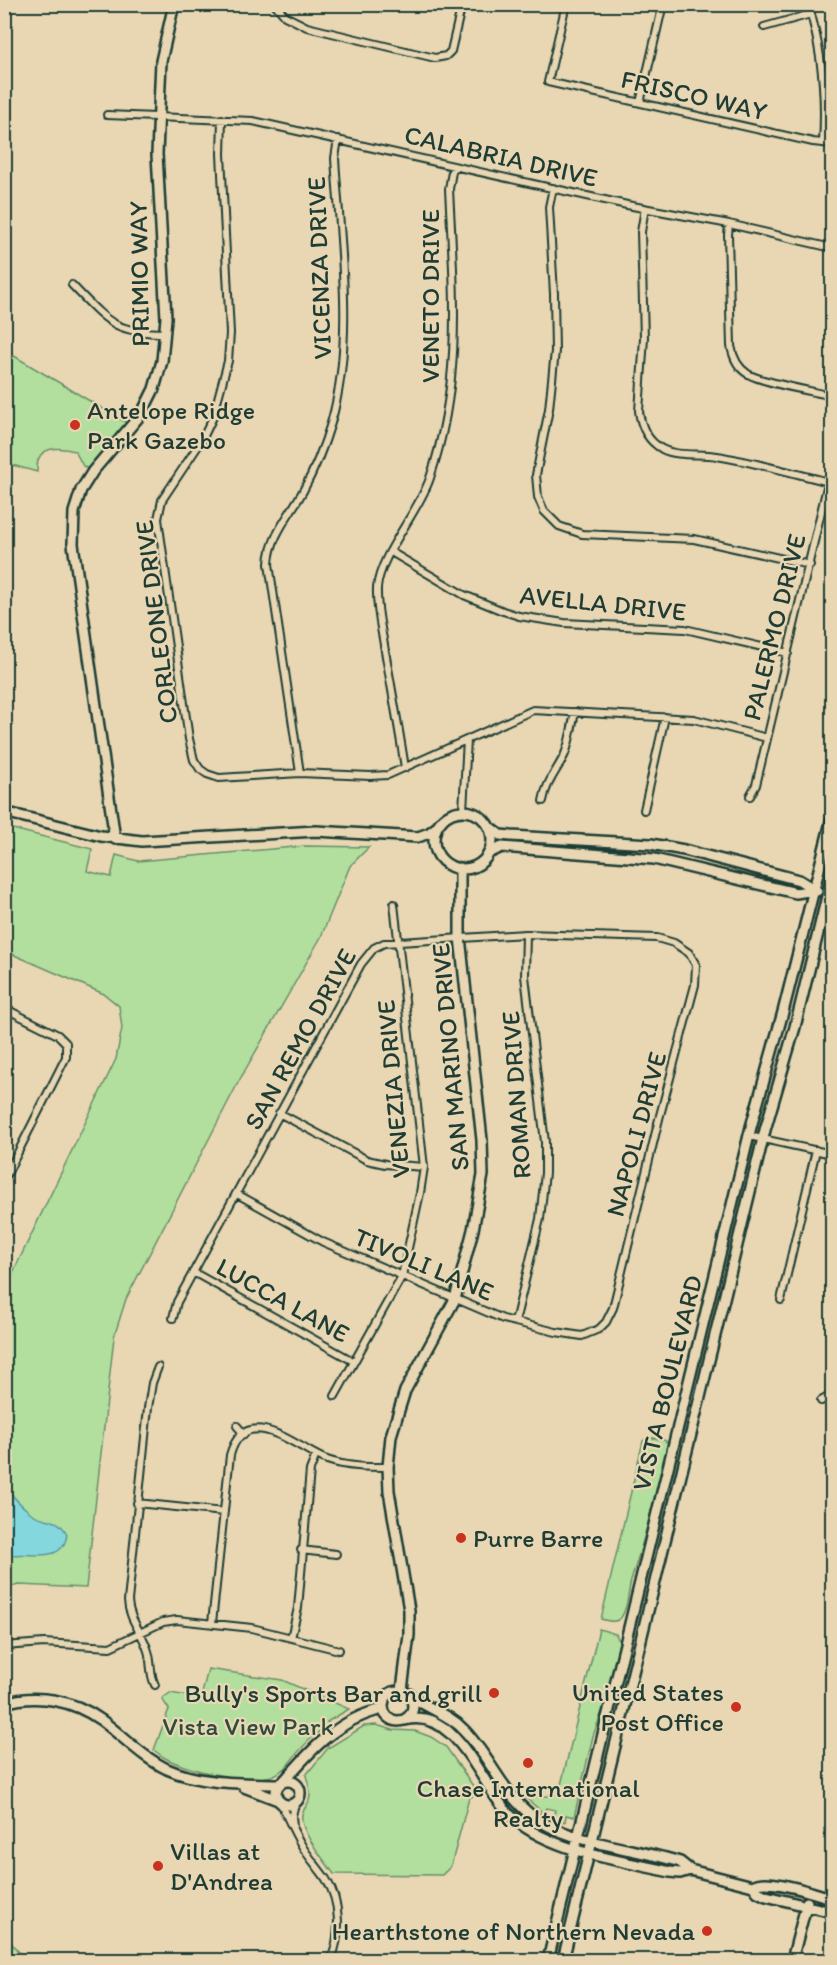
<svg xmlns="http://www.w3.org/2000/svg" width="837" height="1965" font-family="Itim,sans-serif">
<rect width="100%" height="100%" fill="#e9d7b4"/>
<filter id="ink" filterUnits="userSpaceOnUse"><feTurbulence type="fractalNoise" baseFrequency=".0167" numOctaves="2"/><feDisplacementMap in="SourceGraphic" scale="12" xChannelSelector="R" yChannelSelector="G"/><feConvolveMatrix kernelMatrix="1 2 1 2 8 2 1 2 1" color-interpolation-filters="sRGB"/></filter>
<g filter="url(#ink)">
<path fill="#b2df9d" stroke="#688e68" stroke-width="1.5" d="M 4,350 L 127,423 L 88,469 L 83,466 L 75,451 C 65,448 45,445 39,458 C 37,461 37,468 37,472 L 5,463 Z
M 5,827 L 92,849 L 87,871 L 111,877 L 116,855 L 138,861 L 305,846 L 369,847 L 350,866 L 321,937 L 239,1081 L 126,1299 L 114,1337 L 86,1588 L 19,1585 L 5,1588 L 5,1289 L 116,1059 L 122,1028 L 119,1006 L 104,994 L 5,951 Z
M 648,1437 L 664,1440 L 668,1443 L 668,1447 C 657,1492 645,1536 631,1581 C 628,1591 628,1607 622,1616 C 617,1624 608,1621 601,1619 L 643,1441 Z
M 599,1629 L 616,1634 L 620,1644 L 606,1701 L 593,1736 L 574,1817 L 566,1815 L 565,1822 L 553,1818 L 555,1810 L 547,1808 L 542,1812 L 525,1797 L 548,1796 L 561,1785 Z
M 208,1669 L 282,1680 L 349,1709 L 327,1722 L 329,1724 C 311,1736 297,1752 284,1770 L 283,1769 C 263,1790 189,1771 165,1758 C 161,1756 158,1753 154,1750 L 169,1709 L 162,1699 L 170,1693 L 201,1698 Z
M 376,1725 L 393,1730 L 415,1731 L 431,1737 L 446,1747 L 478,1793 L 469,1798 L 451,1866 L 442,1875 L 334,1874 C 325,1861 299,1831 302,1815 C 302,1811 306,1807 308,1803 C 313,1793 308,1785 306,1775 L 328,1748 L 364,1726 Z
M 5,1936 L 26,1960 L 5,1960 Z"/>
<path fill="#85d7de" stroke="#5c999a" stroke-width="1.5" d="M 5,1485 C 11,1495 22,1506 31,1513 C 45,1523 57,1515 67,1534 C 63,1569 21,1547 5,1558 Z"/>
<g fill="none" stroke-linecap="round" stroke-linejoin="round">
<g stroke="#1f3d34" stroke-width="10">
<path id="street" d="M 275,4 L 285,16 L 307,27 L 435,58 L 446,56
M 566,4 L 548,82 L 813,142 L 832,144
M 808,4 C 822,49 826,97 823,143
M 764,27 L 811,14
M 446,56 L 451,51 L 462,4
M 640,103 L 663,4
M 107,115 L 253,121 L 627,205 L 729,224 L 832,248
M 222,119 L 221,154 L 230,333 L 228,361 L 213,417 L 202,440 L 162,500 L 158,519 L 189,739 L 194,760 L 200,769 L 207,774 L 219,778 L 300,773 L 370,776 L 388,775 L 533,710 L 694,719 L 767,738
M 553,188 L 549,207 L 554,294 L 555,351 L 549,409 L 536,475 L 538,497 L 544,511 L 559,526 L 582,534 L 694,539 L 810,565
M 645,208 L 641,232 L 644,338 L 639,411 C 641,427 648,441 662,449 C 678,457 699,453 717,456 C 754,462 792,473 829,482
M 729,224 L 728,235 L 731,346 C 733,357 738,368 748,374 C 763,383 813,391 832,396
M 72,285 C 107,321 113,333 166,333
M 391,552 L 464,595 L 503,611 L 519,616 L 564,623 L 685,629 L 788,653
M 405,768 C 399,729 392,690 385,651 C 382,631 376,609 377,588 C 380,554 419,512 430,478 C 463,379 454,291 449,189 L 453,166
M 300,773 L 269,564 C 270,536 290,515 303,491 C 315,469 324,446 331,423 C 355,341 340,242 335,158 L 338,139
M 750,796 L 756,785 L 832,466
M 543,801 C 546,782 557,771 565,754 C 570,741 572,726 575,712
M 463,810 L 467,740
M 644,810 L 665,717
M 4,1008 L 58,1035 L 66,1043
M 279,1113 L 367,1160 L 385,1164 L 424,1167
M 749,1136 L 832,1154
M 4,1180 L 66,1057 L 66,1043
M 193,1272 L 353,1361
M 781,1300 L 816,1150
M 173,1318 L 177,1302 C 238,1189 299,1076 361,964 L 374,948 L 384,943 L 526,934 L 657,938 L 674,943 L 689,953 L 696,965 L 695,985 L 659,1119 L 613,1308 L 606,1322 L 599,1329 L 582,1336 L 556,1332 L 503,1319 L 323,1242 L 237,1194
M 515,1322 L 540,1219 L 545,1173 L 545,1142 L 525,976 L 526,934
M 335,1396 L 402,1276 L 420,1193 L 424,1167 L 394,904
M 821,1401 L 832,1395
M 237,1426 L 244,1434
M 137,1503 L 224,1512
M 301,1550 L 336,1554
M 212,1623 L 230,1455 C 246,1399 299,1450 327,1460 C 347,1467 367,1467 388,1467
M 291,1638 L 298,1608 L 310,1470 L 316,1455
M 4,1646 L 44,1643 L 110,1647 L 163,1622 L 177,1620 L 252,1628 L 339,1650
M 155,1685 C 149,1673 152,1663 148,1651 C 143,1633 129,1620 128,1601 L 148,1408 L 152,1383 L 158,1367
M 280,1802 C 287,1816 293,1831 301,1844 C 308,1857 318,1867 326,1879 C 341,1902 341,1935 331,1960
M 293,1826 L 292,1816 L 295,1803"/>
</g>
<g stroke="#1f3d34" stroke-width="14">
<path id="secondary" d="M434 840a29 29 0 1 1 58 0a29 29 0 1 1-58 0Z
M 4,812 L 101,836 L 142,841 L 316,831 L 418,837 L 429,833 L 437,827
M 491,828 L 500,835 L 511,836 L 651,844 L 684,850 L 799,880 L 817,891
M 115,839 L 73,544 L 74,512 L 81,490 L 93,471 L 142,413 L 154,389 L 162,361 L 166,318 L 157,154 L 161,61 L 174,4
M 489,853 L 502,847 L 654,859 L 796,893 L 814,890
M 402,1690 L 409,1635 L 409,1610 L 389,1491 L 388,1467 L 391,1436 L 405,1391 L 455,1299 L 473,1230 L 483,1175 L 482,1140 L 460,937 L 460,868
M383 1706a15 15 0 1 1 30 0a15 15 0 1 1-30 0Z
M 409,1694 C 426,1709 448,1713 463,1729 C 492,1758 505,1802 543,1823 C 581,1844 637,1849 680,1862 L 690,1870
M 4,1703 C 37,1693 73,1700 101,1720 C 123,1736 142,1757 167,1769 C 203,1785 242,1783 280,1784
M 405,1720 C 456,1706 481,1785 508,1813 C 544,1851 620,1860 670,1872 L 680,1873 L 690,1870 L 753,1886 L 758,1892 L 766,1896 L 832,1912
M276 1793a12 12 0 1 1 24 0a12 12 0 1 1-24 0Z
M 283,1782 C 311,1750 338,1719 383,1709
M 244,1787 L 278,1800
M 753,1886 C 767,1876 815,1894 832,1898
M 548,1960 L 751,1127 L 783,1012 L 832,818
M 563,1960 L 765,1130 L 795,1027 L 832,876
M 792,1960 L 807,1902"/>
</g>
<use href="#street" stroke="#e9d7b4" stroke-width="6"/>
<use href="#secondary" stroke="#e9d7b4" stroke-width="9"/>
</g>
</g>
<g fill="#c8321e" stroke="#e9d7b4" stroke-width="2">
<circle cx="75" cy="425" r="6"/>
<circle cx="461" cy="1538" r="6"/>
<circle cx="494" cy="1693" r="6"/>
<circle cx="736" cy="1707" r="6"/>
<circle cx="528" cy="1763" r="6"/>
<circle cx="158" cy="1866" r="6"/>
<circle cx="707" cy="1931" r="6"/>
</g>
<g text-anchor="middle" stroke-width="4.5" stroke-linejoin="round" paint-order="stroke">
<g font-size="26" fill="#1f3d34" stroke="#e9d7b4">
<text transform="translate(694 95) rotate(13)" y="9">FRISCO WAY</text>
<text transform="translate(501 156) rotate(13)" y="9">CALABRIA DRIVE</text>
<text transform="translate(319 268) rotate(-92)" y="9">VICENZA DRIVE</text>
<text transform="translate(139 274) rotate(-91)" y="9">PRIMIO WAY</text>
<text transform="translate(430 296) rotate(-90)" y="9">VENETO DRIVE</text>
<text transform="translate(603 603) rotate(6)" y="9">AVELLA DRIVE</text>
<text transform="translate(156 622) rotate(-97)" y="9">CORLEONE DRIVE</text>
<text transform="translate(774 627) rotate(-76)" y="9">PALERMO DRIVE</text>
<text transform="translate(300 1039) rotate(-61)" y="9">SAN REMO DRIVE</text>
<text transform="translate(450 1057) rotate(-95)" y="9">SAN MARINO DRIVE</text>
<text transform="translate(393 1089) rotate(-95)" y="9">VENEZIA DRIVE</text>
<text transform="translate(516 1095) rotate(-94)" y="9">ROMAN DRIVE</text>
<text transform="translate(636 1134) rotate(-75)" y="9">NAPOLI DRIVE</text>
<text transform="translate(424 1264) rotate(23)" y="9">TIVOLI LANE</text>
<text transform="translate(283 1300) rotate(29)" y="9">LUCCA LANE</text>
<text transform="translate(667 1383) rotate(-76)" y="9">VISTA BOULEVARD</text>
</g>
<g font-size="26" fill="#1f3d34" stroke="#e9d7b4" text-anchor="start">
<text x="87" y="419">Antelope Ridge<tspan x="87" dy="30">Park Gazebo</tspan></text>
<text x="473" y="1547">Purre Barre</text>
<text x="724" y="1701" text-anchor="end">United States<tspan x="724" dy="30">Post Office</tspan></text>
<text x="482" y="1702" text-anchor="end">Bully's Sports Bar and grill</text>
<text x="528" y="1797" text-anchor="middle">Chase International<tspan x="528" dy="30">Realty</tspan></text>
<text x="170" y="1860">Villas at<tspan x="170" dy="30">D'Andrea</tspan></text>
<text x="695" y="1940" text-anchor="end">Hearthstone of Northern Nevada</text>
</g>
<g font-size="26" fill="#2e4d3e" stroke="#e9d7b4">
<text x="248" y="1735">Vista View Park</text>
</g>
</g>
<rect width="837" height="1965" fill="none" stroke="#e9d7b4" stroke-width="24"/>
<rect x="12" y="12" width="813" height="1941" fill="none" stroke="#1f3d34" stroke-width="2" filter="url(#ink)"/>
</svg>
